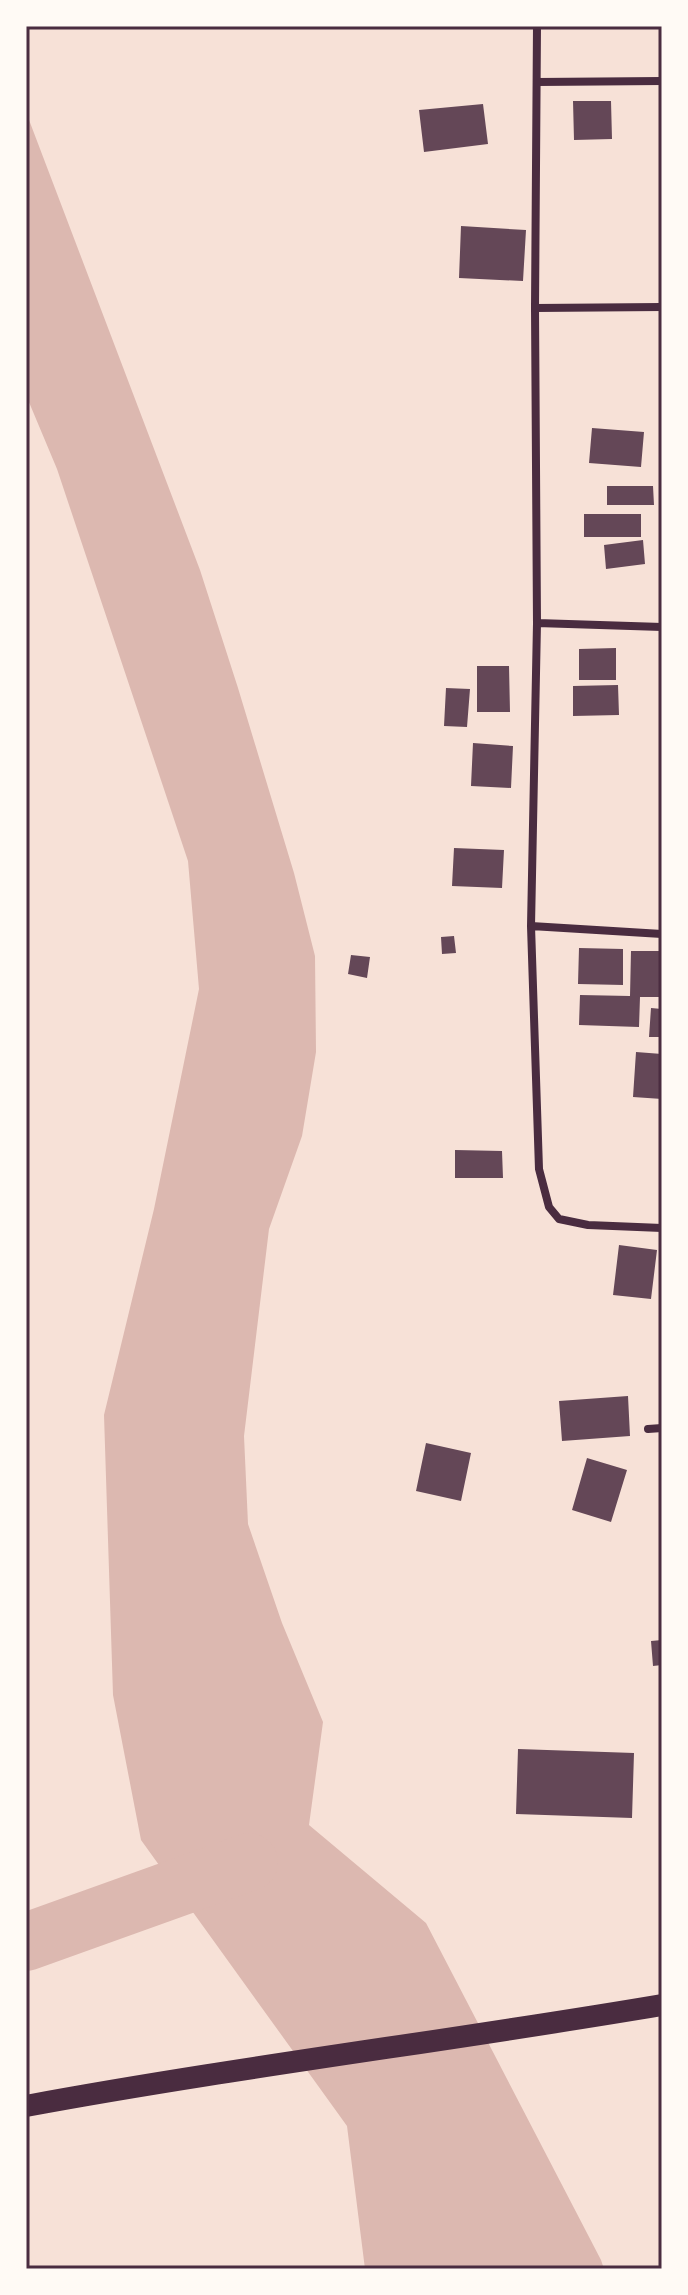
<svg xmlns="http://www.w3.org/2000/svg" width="688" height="2295" font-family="Montserrat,sans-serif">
<rect width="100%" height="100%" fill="#f7e1d7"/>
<path fill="#dcb8b0" d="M 26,112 L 200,570 L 238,688 L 294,873 L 315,956 L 316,1052 L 302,1136 L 269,1229 L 244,1436 L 248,1524 L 282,1623 L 323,1722 L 309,1825 L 426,1923 L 601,2260 L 604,2269 L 365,2269 L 347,2126 L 141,1840 L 113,1695 L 104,1415 L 154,1209 L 199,989 L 188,861 L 57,469 L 26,395 Z"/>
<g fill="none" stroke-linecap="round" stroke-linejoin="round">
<path stroke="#dcb8b0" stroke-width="58" d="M 26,1942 L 249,1862"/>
</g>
<path fill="#644757" d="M 573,101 L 611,101 L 612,139 L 574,140 Z
M 483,104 L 488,144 L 424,152 L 419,110 Z
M 461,226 L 526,230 L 523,281 L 459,278 Z
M 592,428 L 644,432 L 641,467 L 589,463 Z
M 607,486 L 653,486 L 654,505 L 607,505 Z
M 584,514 L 641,514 L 641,537 L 584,537 Z
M 643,540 L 645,564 L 606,569 L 604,545 Z
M 616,648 L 616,680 L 579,680 L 579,649 Z
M 477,666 L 509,666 L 510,712 L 477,712 Z
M 618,685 L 619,715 L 573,716 L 573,686 Z
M 446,688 L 470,689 L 467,727 L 444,726 Z
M 473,743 L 513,746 L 511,788 L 471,786 Z
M 454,848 L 504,850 L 502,888 L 452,886 Z
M 454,936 L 456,953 L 442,954 L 441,937 Z
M 579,948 L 623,949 L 623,985 L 578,984 Z
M 631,951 L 662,951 L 662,997 L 640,997 L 639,1027 L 579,1025 L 580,995 L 630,996 Z
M 351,955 L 370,957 L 367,978 L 348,974 Z
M 651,1008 L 662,1009 L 662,1037 L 649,1037 Z
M 636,1052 L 662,1054 L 662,1099 L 633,1097 Z
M 455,1150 L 502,1151 L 503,1178 L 455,1178 Z
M 619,1245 L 657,1250 L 651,1299 L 613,1295 Z
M 628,1396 L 630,1436 L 562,1441 L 559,1401 Z
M 426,1443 L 471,1453 L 461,1501 L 416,1491 Z
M 587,1458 L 627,1470 L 611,1522 L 572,1510 Z
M 662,1640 L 662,1665 L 653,1666 L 651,1641 Z
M 518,1749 L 634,1753 L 632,1818 L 516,1814 Z"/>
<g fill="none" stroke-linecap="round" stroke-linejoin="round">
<path stroke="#4a2c40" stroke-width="8" d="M 537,26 L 535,308 L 537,623 L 531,926 L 539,1169 L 549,1207 L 559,1219 L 588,1225 L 662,1228
M 537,82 L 662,81
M 535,308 L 662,307
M 537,623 L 662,627
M 531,926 L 662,934
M 648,1429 L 662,1428"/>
<path stroke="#4a2c40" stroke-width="22" d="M 26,2106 C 237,2067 450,2041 662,2005"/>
</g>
<rect width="688" height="2295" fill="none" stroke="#fffaf5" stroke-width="56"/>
<rect x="28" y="28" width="632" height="2239" fill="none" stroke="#4a2c40" stroke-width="3"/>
</svg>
